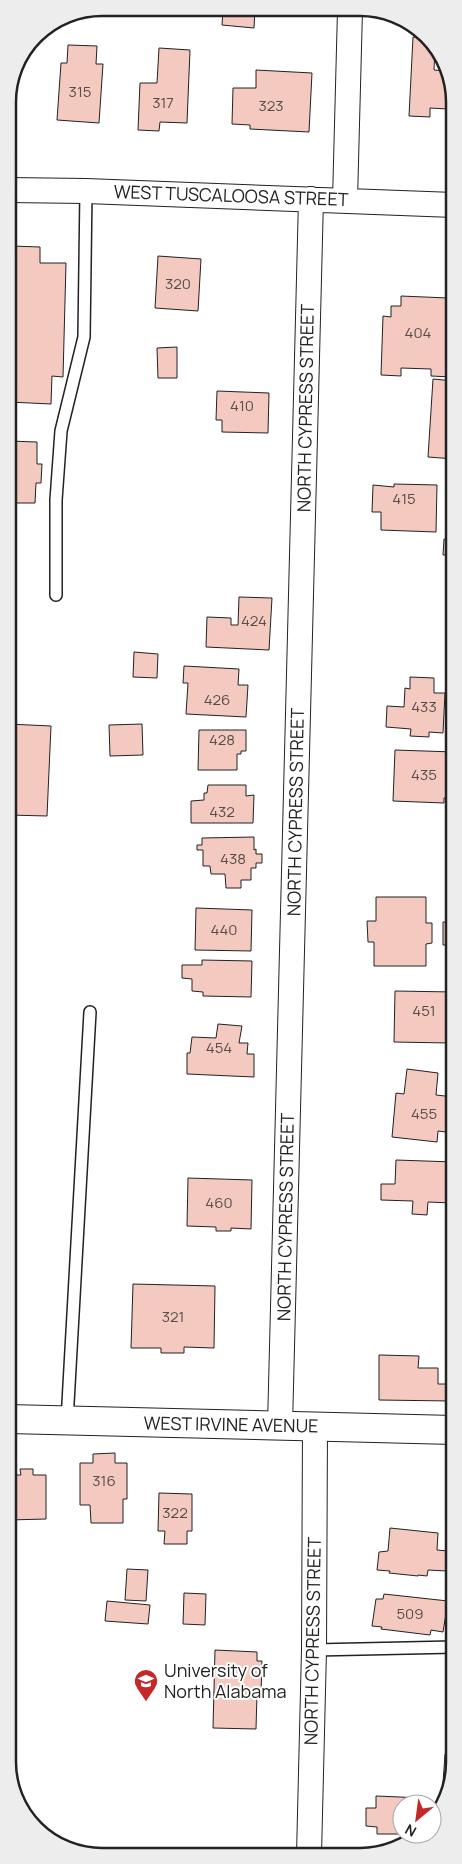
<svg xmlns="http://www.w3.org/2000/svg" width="462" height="1864" font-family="Manrope,sans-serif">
<rect width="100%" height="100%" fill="#fff"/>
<path fill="#f3c9c0" stroke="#222" d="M 223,9 L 255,9 L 254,28 L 222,25 Z
M 413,37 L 428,38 L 431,40 L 435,49 L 434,70 L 445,71 L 454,90 L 454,106 L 448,106 L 448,109 L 430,108 L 430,117 L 409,116 Z
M 68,45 L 97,46 L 96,64 L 103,64 L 99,123 L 57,120 L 61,63 L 67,63 Z
M 159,48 L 190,50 L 187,123 L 160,122 L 159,131 L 138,130 L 140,83 L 157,83 Z
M 256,70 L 312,73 L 309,132 L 250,129 L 250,125 L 232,124 L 233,88 L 256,88 Z
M 12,246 L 40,247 L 40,263 L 66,263 L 63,377 L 52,376 L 51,404 L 9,402 L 8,320 Z
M 158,256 L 201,259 L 198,311 L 155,308 Z
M 401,296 L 448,298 L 447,314 L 454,314 L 452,377 L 431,376 L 431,369 L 401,368 L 401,376 L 381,375 L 383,316 L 391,317 L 391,306 L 401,306 Z
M 177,347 L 177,378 L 158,378 L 157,348 Z
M 433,379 L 454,381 L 454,459 L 428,457 Z
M 217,391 L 269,393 L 268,433 L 222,432 L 222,420 L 216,420 Z
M 8,441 L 37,442 L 37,464 L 42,464 L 41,483 L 36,483 L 35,503 L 8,503 Z
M 394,484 L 437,485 L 436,532 L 381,530 L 381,512 L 372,512 L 373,485 L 394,487 Z
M 444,539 L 454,540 L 454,555 L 443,555 Z
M 239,597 L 272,598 L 269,650 L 206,647 L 207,617 L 231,618 L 231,625 L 238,625 Z
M 134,652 L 158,654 L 157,678 L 133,677 Z
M 184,666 L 239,669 L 238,685 L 248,685 L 246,717 L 186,714 L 188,683 L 183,683 Z
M 410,677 L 434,678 L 434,693 L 445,693 L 443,733 L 429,732 L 429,737 L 410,736 L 411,729 L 386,727 L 387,706 L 404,707 L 405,688 L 410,689 Z
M 8,724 L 51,726 L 47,816 L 8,815 Z
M 142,724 L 143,755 L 110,756 L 109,725 Z
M 199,730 L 246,730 L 246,751 L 241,751 L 241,754 L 237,754 L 237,770 L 198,770 Z
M 395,750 L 454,752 L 454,798 L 444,798 L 444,803 L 393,801 Z
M 208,785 L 246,785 L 246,796 L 254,795 L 253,823 L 191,823 L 191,801 L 204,800 L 204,793 L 207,793 Z
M 254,837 L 254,850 L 256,849 L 256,854 L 262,854 L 262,863 L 256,863 L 256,868 L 251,868 L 251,880 L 241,880 L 241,888 L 226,888 L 225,874 L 211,874 L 210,866 L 203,866 L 203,850 L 197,850 L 197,845 L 202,845 L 202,838 Z
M 376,897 L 426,897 L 426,923 L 432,923 L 432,943 L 426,944 L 426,966 L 374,966 L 374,942 L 368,942 L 367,921 L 376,921 Z
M 451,899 L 454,899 L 454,968 L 450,968 L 450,945 L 443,945 L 443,922 L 450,922 Z
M 196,908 L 252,910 L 251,951 L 195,950 Z
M 202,960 L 252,961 L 251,997 L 203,996 L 203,992 L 192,991 L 192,979 L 182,978 L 182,965 L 202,965 Z
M 395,991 L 454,992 L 454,1031 L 449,1031 L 449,1043 L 394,1042 Z
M 218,1024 L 242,1026 L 239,1043 L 248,1043 L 247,1054 L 254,1054 L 254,1077 L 187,1074 L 187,1053 L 190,1053 L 192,1037 L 216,1038 Z
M 407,1069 L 438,1073 L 436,1095 L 454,1097 L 454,1133 L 438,1131 L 437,1142 L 392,1137 L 396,1093 L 404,1094 Z
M 396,1160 L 454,1162 L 453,1203 L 428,1202 L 427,1215 L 412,1214 L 413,1201 L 381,1200 L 381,1184 L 395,1184 Z
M 188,1178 L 252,1180 L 251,1229 L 231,1228 L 231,1231 L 216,1231 L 216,1227 L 187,1226 Z
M 133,1284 L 215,1286 L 214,1348 L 184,1347 L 184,1353 L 161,1353 L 161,1348 L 131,1348 Z
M 379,1355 L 419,1356 L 418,1368 L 438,1368 L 438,1384 L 451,1384 L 451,1401 L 379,1400 Z
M 115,1453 L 115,1463 L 127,1463 L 127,1499 L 123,1499 L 123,1523 L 91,1523 L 90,1505 L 80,1505 L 80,1463 L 93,1463 L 93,1454 Z
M 20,1469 L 33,1469 L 33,1475 L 46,1475 L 46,1519 L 8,1520 L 8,1475 L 21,1475 Z
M 159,1493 L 192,1494 L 192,1531 L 187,1531 L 187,1544 L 164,1544 L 165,1531 L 158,1531 Z
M 390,1528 L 438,1533 L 437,1550 L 449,1551 L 447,1571 L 428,1570 L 427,1576 L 418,1575 L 418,1576 L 389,1573 L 390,1571 L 377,1570 L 379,1552 L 388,1551 Z
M 127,1569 L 148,1570 L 146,1601 L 125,1600 Z
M 184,1593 L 206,1594 L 205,1625 L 183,1624 Z
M 384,1594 L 448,1601 L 443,1632 L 431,1630 L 430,1635 L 381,1629 L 382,1627 L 372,1626 L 376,1599 L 383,1599 Z
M 107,1601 L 150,1605 L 148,1624 L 105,1621 Z
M 215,1650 L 257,1652 L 257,1661 L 262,1661 L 261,1694 L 257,1694 L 256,1729 L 213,1728 Z
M 445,1754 L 454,1754 L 454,1768 L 448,1783 L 443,1783 Z
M 376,1796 L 424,1798 L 424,1804 L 402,1804 L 402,1834 L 413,1834 L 377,1834 L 377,1827 L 366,1826 L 366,1808 L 376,1808 Z"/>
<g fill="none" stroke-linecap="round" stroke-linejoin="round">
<g stroke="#222" stroke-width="14">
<path id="lane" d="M 56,595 L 56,500 L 61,431 L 84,337 L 86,191
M 67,1421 L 90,1012
M 314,1650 L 454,1647"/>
</g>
<g stroke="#222" stroke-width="26">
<path id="street" d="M 8,190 L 86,191 L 454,205
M 345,200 L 350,10
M 280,1426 L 311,199
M 309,1855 L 314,1650 L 315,1426"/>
</g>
<g stroke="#222" stroke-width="30">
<path id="secondary" d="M 8,1419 L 454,1430"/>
</g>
<use href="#lane" stroke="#fff" stroke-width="11"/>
<use href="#street" stroke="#fff" stroke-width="24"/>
<use href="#secondary" stroke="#fff" stroke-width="28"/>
</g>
<defs>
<g id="university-pin" transform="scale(1.25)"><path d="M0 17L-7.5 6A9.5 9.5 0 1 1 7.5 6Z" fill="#c62828" stroke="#fff"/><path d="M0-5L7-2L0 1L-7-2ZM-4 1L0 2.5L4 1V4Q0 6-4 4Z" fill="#fff"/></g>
</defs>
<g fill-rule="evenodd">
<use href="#university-pin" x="146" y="1681"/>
</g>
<g text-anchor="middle" stroke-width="4" stroke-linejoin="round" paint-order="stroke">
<g font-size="15" fill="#564c4a">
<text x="80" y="97">315</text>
<text x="163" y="108">317</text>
<text x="271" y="111">323</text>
<text x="178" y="289">320</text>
<text x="418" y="338">404</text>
<text x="242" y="411">410</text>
<text x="404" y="504">415</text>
<text x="254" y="626">424</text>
<text x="217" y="705">426</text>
<text x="424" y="712">433</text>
<text x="222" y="745">428</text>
<text x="424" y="780">435</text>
<text x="222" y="817">432</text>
<text x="233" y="864">438</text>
<text x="224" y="935">440</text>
<text x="424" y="1016">451</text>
<text x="219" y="1053">454</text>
<text x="424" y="1119">455</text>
<text x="219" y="1208">460</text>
<text x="173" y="1322">321</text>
<text x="104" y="1486">316</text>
<text x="175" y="1518">322</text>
<text x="410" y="1619">509</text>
</g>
<g font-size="18" fill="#222" stroke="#fff">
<text transform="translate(231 196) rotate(2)" y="6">WEST TUSCALOOSA STREET</text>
<text transform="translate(306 408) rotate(-89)" y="6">NORTH CYPRESS STREET</text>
<text transform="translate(296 812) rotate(-89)" y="6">NORTH CYPRESS STREET</text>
<text transform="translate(286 1217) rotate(-89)" y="6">NORTH CYPRESS STREET</text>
<text transform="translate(231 1425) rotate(1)" y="6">WEST IRVINE AVENUE</text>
<text transform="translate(313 1641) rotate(-89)" y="6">NORTH CYPRESS STREET</text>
</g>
<g font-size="18" fill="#222" stroke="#fff" text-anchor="start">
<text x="164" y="1677">University of<tspan x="164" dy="21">North Alabama</tspan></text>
</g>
</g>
<path d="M0 0H462V1864H0ZM102 16H360A86 86 0 0 1 446 102V1762A86 86 0 0 1 360 1848H102A86 86 0 0 1 16 1762V102A86 86 0 0 1 102 16Z" fill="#ededed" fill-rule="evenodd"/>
<path fill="none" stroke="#222" stroke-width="2.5" d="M102 16H360A86 86 0 0 1 446 102V1762A86 86 0 0 1 360 1848H102A86 86 0 0 1 16 1762V102A86 86 0 0 1 102 16Z"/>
<g transform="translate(417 1819) rotate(209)"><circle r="24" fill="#ffffff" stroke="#a7a7a7"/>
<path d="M0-4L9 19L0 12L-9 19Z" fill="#c62828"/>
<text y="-8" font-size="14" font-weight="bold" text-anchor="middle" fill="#222222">N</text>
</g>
</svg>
